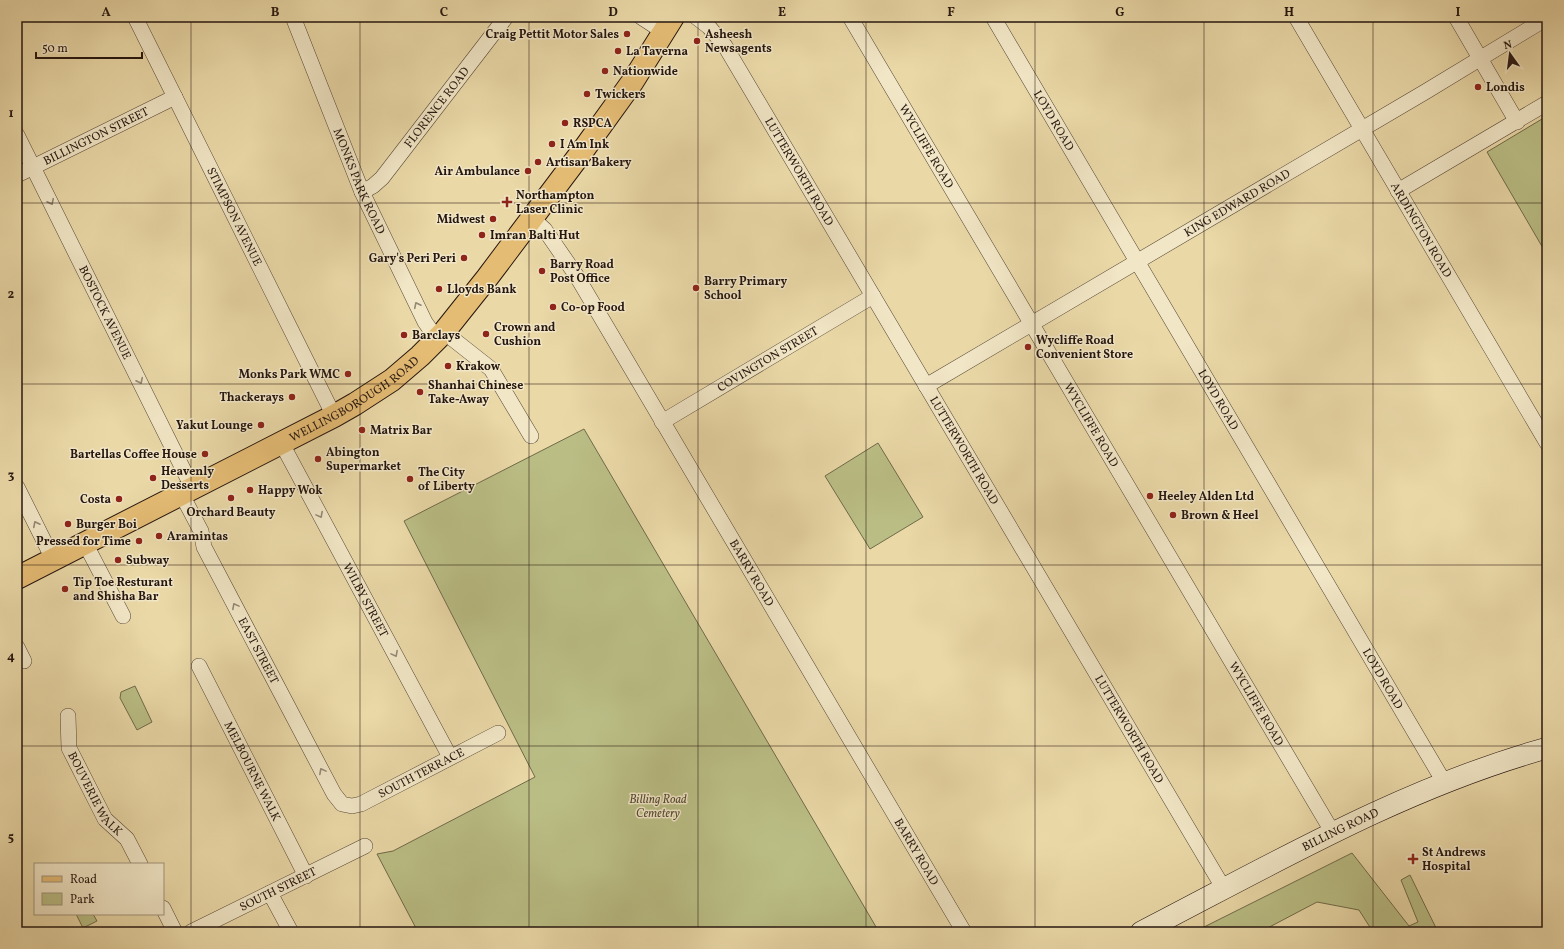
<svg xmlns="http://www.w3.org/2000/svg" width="1564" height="949" font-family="Vollkorn,serif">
<rect width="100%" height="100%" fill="#ead8a7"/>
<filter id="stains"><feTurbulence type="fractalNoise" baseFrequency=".005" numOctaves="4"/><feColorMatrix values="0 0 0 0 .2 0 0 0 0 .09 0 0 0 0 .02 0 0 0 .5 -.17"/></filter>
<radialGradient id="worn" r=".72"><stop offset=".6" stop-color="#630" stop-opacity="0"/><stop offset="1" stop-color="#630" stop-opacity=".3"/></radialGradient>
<path fill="#babe85" stroke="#706a4a" d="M 1547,116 L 1547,255 L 1487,152 Z
M 584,429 L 879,932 L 418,932 L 377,854 L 393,851 L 535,777 L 404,521 Z
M 878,443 L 923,517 L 870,549 L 825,476 Z
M 135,686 L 152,722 L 137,730 L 120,698 L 121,692 Z
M 1352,853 L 1409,926 L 1418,922 L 1401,880 L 1410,875 L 1438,932 L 1373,932 L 1359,910 L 1317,902 L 1260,932 L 1194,932 Z
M 76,914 L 93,914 L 97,921 L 83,928 Z"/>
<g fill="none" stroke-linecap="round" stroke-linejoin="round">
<g stroke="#564636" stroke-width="16">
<g id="street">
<path id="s1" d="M 135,17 L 334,416"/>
<path id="s2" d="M 293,17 L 362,192 L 425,322 L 432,332 L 438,338"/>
<path d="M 641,17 L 664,32"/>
<path id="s3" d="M 696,17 L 709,27 L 725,46 L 1224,889"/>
<path id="s4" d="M 850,17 L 1333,833"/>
<path id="s5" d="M 993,17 L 1444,782"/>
<path id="s6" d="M 1296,17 L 1547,443"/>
<path d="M 1456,17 L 1517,122"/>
<path id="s7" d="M 17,135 L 193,489"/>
<path id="s8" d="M 17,175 L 175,97"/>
<path d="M 1398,191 L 1547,103"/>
<path id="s9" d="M 362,192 L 373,186 L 382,178 L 506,17"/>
<path id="s10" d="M 532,218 L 545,230 L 576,275 L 964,932"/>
<path d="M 444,332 L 491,369 L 531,436"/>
<path id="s11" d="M 926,386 L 1425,92 L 1547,18"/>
<path id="s12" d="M 662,422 L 873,296"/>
<path id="s13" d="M 282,444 L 450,757"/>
<path d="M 17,487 L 53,559"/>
<path id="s14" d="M 182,495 L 201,531 L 204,547 L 334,794 L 342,804 L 352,806 L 361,804 L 498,733"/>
<path d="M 85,543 L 123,616"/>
<path d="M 17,647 L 24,661"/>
<path id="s15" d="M 199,666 L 306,876"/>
<path id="s16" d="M 68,716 L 69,748 L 105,819 L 127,839 L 140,864"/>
<path d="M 270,893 L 291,932"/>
<path d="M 163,908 L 175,932"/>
<path id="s17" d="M 191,932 L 365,846"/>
</g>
</g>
<g stroke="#251610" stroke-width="22">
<g id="secondary">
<path id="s18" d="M 1141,932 C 1273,864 1403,788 1547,748"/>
</g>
</g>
<g stroke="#251610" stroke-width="24">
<g id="primary">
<path id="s19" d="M 17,578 L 334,416 L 355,404 L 392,380 L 420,356 L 444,332 L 487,278 L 584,149 L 633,81 L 673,17"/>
</g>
</g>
<use href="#street" stroke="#f1e6c6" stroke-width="15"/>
<use href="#secondary" stroke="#f1e6c6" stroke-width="21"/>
<use href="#primary" stroke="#e5bc74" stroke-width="22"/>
</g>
<defs><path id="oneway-chevron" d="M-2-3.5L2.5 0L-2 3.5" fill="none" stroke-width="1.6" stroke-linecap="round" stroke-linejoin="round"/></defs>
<g stroke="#958874">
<use href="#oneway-chevron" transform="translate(51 202) rotate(64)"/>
<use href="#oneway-chevron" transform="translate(417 305) rotate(-116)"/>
<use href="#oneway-chevron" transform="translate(140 381) rotate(64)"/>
<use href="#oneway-chevron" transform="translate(320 515) rotate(62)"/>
<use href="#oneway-chevron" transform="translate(36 524) rotate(-117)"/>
<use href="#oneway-chevron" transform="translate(235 606) rotate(-118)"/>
<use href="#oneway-chevron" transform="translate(395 654) rotate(62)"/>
<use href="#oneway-chevron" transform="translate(322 771) rotate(-118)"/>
</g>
<path fill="none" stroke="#251610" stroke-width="1" stroke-opacity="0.55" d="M 191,17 L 191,932M 360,17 L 360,932M 529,17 L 529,932M 698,17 L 698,932M 866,17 L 866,932M 1035,17 L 1035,932M 1204,17 L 1204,932M 1373,17 L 1373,932M 17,203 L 1547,203M 17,384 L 1547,384M 17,565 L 1547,565M 17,746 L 1547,746"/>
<g fill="#8f2418" stroke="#f1e6c6" stroke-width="1.5">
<circle cx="627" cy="34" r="4"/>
<circle cx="697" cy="41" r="4"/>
<circle cx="618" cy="51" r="4"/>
<circle cx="605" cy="71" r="4"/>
<circle cx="1478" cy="87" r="4"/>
<circle cx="587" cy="94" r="4"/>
<circle cx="565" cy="123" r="4"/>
<circle cx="552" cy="144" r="4"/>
<circle cx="538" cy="162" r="4"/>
<circle cx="528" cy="171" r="4"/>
<path d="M505 196h4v4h4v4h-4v4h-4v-4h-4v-4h4z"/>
<circle cx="493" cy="219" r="4"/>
<circle cx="482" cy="235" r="4"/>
<circle cx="464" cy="258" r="4"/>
<circle cx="542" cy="271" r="4"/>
<circle cx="696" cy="288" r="4"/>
<circle cx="439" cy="289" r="4"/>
<circle cx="553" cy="307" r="4"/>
<circle cx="486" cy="334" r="4"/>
<circle cx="404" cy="335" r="4"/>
<circle cx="1028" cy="347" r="4"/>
<circle cx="448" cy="366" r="4"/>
<circle cx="348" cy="374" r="4"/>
<circle cx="420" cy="392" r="4"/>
<circle cx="292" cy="397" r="4"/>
<circle cx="261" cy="425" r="4"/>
<circle cx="362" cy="430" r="4"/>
<circle cx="205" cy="454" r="4"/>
<circle cx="318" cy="459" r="4"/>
<circle cx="153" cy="478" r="4"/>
<circle cx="410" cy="479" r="4"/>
<circle cx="250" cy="490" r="4"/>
<circle cx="1150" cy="496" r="4"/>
<circle cx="231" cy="498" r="4"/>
<circle cx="119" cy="499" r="4"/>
<circle cx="1173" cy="515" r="4"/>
<circle cx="68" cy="524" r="4"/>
<circle cx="159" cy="536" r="4"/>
<circle cx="139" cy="541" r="4"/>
<circle cx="118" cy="560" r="4"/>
<circle cx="65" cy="589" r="4"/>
<path d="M1411 853h4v4h4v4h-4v4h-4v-4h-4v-4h4z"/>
</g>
<g text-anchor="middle" stroke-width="3" stroke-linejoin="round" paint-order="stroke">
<g font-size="12" font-weight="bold" fill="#251610" stroke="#f1e6c6" text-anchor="start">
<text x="619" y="38" text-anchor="end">Craig Pettit Motor Sales</text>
<text x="705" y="38">Asheesh<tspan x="705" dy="14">Newsagents</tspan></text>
<text x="626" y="55">La Taverna</text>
<text x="613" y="75">Nationwide</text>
<text x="1486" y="91">Londis</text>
<text x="595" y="98">Twickers</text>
<text x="573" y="127">RSPCA</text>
<text x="560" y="148">I Am Ink</text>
<text x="546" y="166">Artisan Bakery</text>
<text x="520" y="175" text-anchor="end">Air Ambulance</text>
<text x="516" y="199">Northampton<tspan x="516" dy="14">Laser Clinic</tspan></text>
<text x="485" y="223" text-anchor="end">Midwest</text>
<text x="490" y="239">Imran Balti Hut</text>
<text x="456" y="262" text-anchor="end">Gary's Peri Peri</text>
<text x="550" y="268">Barry Road<tspan x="550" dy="14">Post Office</tspan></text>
<text x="704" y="285">Barry Primary<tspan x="704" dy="14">School</tspan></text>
<text x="447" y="293">Lloyds Bank</text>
<text x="561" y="311">Co-op Food</text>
<text x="494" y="331">Crown and<tspan x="494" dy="14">Cushion</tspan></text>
<text x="412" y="339">Barclays</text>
<text x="1036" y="344">Wycliffe Road<tspan x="1036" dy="14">Convenient Store</tspan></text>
<text x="456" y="370">Krakow</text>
<text x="340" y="378" text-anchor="end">Monks Park WMC</text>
<text x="428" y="389">Shanhai Chinese<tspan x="428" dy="14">Take-Away</tspan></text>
<text x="284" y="401" text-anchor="end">Thackerays</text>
<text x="253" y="429" text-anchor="end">Yakut Lounge</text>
<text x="370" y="434">Matrix Bar</text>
<text x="326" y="456">Abington<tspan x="326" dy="14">Supermarket</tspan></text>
<text x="197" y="458" text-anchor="end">Bartellas Coffee House</text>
<text x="161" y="475">Heavenly<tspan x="161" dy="14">Desserts</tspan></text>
<text x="418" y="476">The City<tspan x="418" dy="14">of Liberty</tspan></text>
<text x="258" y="494">Happy Wok</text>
<text x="1158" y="500">Heeley Alden Ltd</text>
<text x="111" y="503" text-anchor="end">Costa</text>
<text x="231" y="516" text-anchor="middle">Orchard Beauty</text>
<text x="1181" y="519">Brown &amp; Heel</text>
<text x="76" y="528">Burger Boi</text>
<text x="167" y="540">Aramintas</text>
<text x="131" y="545" text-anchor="end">Pressed for Time</text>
<text x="126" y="564">Subway</text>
<text x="73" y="586">Tip Toe Resturant<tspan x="73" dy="14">and Shisha Bar</tspan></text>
<text x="1422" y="856">St Andrews<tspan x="1422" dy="14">Hospital</tspan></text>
</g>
<g font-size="12" fill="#251610" stroke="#f1e6c6">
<text dy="4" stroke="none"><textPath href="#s9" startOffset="114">FLORENCE ROAD</textPath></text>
<text dy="4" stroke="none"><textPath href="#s5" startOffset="120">LOYD ROAD</textPath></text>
<text dy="4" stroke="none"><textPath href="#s8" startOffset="88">BILLINGTON STREET</textPath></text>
<text dy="4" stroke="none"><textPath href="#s4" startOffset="150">WYCLIFFE ROAD</textPath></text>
<text dy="4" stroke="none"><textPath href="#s3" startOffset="187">LUTTERWORTH ROAD</textPath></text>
<text dy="4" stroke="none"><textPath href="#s2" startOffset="177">MONKS PARK ROAD</textPath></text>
<text dy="4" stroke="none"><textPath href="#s11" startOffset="361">KING EDWARD ROAD</textPath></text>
<text dy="4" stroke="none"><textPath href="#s1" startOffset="223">STIMPSON AVENUE</textPath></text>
<text dy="4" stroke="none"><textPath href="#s6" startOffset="247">ARDINGTON ROAD</textPath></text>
<text dy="4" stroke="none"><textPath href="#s7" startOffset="198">BOSTOCK AVENUE</textPath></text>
<text dy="4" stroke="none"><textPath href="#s12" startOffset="123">COVINGTON STREET</textPath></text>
<text dy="4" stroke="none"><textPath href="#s19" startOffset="382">WELLINGBOROUGH ROAD</textPath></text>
<text dy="4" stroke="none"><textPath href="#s5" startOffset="444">LOYD ROAD</textPath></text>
<text dy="4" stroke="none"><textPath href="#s4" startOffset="474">WYCLIFFE ROAD</textPath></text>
<text dy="4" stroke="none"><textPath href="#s3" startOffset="511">LUTTERWORTH ROAD</textPath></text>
<text dy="4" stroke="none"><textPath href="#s10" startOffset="418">BARRY ROAD</textPath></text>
<text dy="4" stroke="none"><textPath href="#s13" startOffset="177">WILBY STREET</textPath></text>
<text dy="4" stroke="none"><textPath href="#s14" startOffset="174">EAST STREET</textPath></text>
<text dy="4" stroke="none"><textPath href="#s5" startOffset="768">LOYD ROAD</textPath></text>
<text dy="4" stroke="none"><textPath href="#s4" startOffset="798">WYCLIFFE ROAD</textPath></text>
<text dy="4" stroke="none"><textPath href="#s3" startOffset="835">LUTTERWORTH ROAD</textPath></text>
<text dy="4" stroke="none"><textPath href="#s15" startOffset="118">MELBOURNE WALK</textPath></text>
<text dy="4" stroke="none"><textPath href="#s14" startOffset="436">SOUTH TERRACE</textPath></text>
<text dy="4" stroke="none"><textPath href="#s16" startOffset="85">BOUVERIE WALK</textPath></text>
<text dy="4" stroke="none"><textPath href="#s18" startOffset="224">BILLING ROAD</textPath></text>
<text dy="4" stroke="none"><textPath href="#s10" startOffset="742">BARRY ROAD</textPath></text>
<text dy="4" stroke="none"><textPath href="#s17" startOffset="97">SOUTH STREET</textPath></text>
</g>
<g font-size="12" font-style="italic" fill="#524833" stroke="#f1e6c6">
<text x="658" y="803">Billing Road<tspan x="658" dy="14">Cemetery</tspan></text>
</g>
</g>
<rect width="1564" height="949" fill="none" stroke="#ead8a7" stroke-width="44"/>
<rect x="34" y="863" width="130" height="52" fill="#f1e6c6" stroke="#9f937d"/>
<rect x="42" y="876" width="20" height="6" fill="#e5bc74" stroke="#9f937d"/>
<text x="70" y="883" font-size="12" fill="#251610">Road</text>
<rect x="42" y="893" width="20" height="12" fill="#babe85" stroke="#9f937d"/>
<text x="70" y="903" font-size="12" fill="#251610">Park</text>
<g transform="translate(1510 54) rotate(346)" stroke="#f1e6c6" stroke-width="3" paint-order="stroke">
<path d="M0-3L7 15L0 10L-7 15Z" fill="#251610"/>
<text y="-6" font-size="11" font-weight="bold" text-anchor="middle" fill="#251610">N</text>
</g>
<path d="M36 52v6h106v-6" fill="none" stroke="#251610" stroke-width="2"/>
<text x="42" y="52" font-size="12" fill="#251610" stroke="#f1e6c6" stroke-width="3" paint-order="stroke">50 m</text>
<rect x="22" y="22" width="1520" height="905" fill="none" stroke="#251610" stroke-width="1.5"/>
<g font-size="13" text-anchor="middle" font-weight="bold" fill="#251610">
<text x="106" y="16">A</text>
<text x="275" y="16">B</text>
<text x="444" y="16">C</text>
<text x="613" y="16">D</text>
<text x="782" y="16">E</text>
<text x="951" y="16">F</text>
<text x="1120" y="16">G</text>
<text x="1289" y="16">H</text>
<text x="1458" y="16">I</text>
<text x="11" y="117">1</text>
<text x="11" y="298">2</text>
<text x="11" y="479">3</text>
<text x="11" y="660">4</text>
<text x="11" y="841">5</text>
</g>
<rect width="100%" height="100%" filter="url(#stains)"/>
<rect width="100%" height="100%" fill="url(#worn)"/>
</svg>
